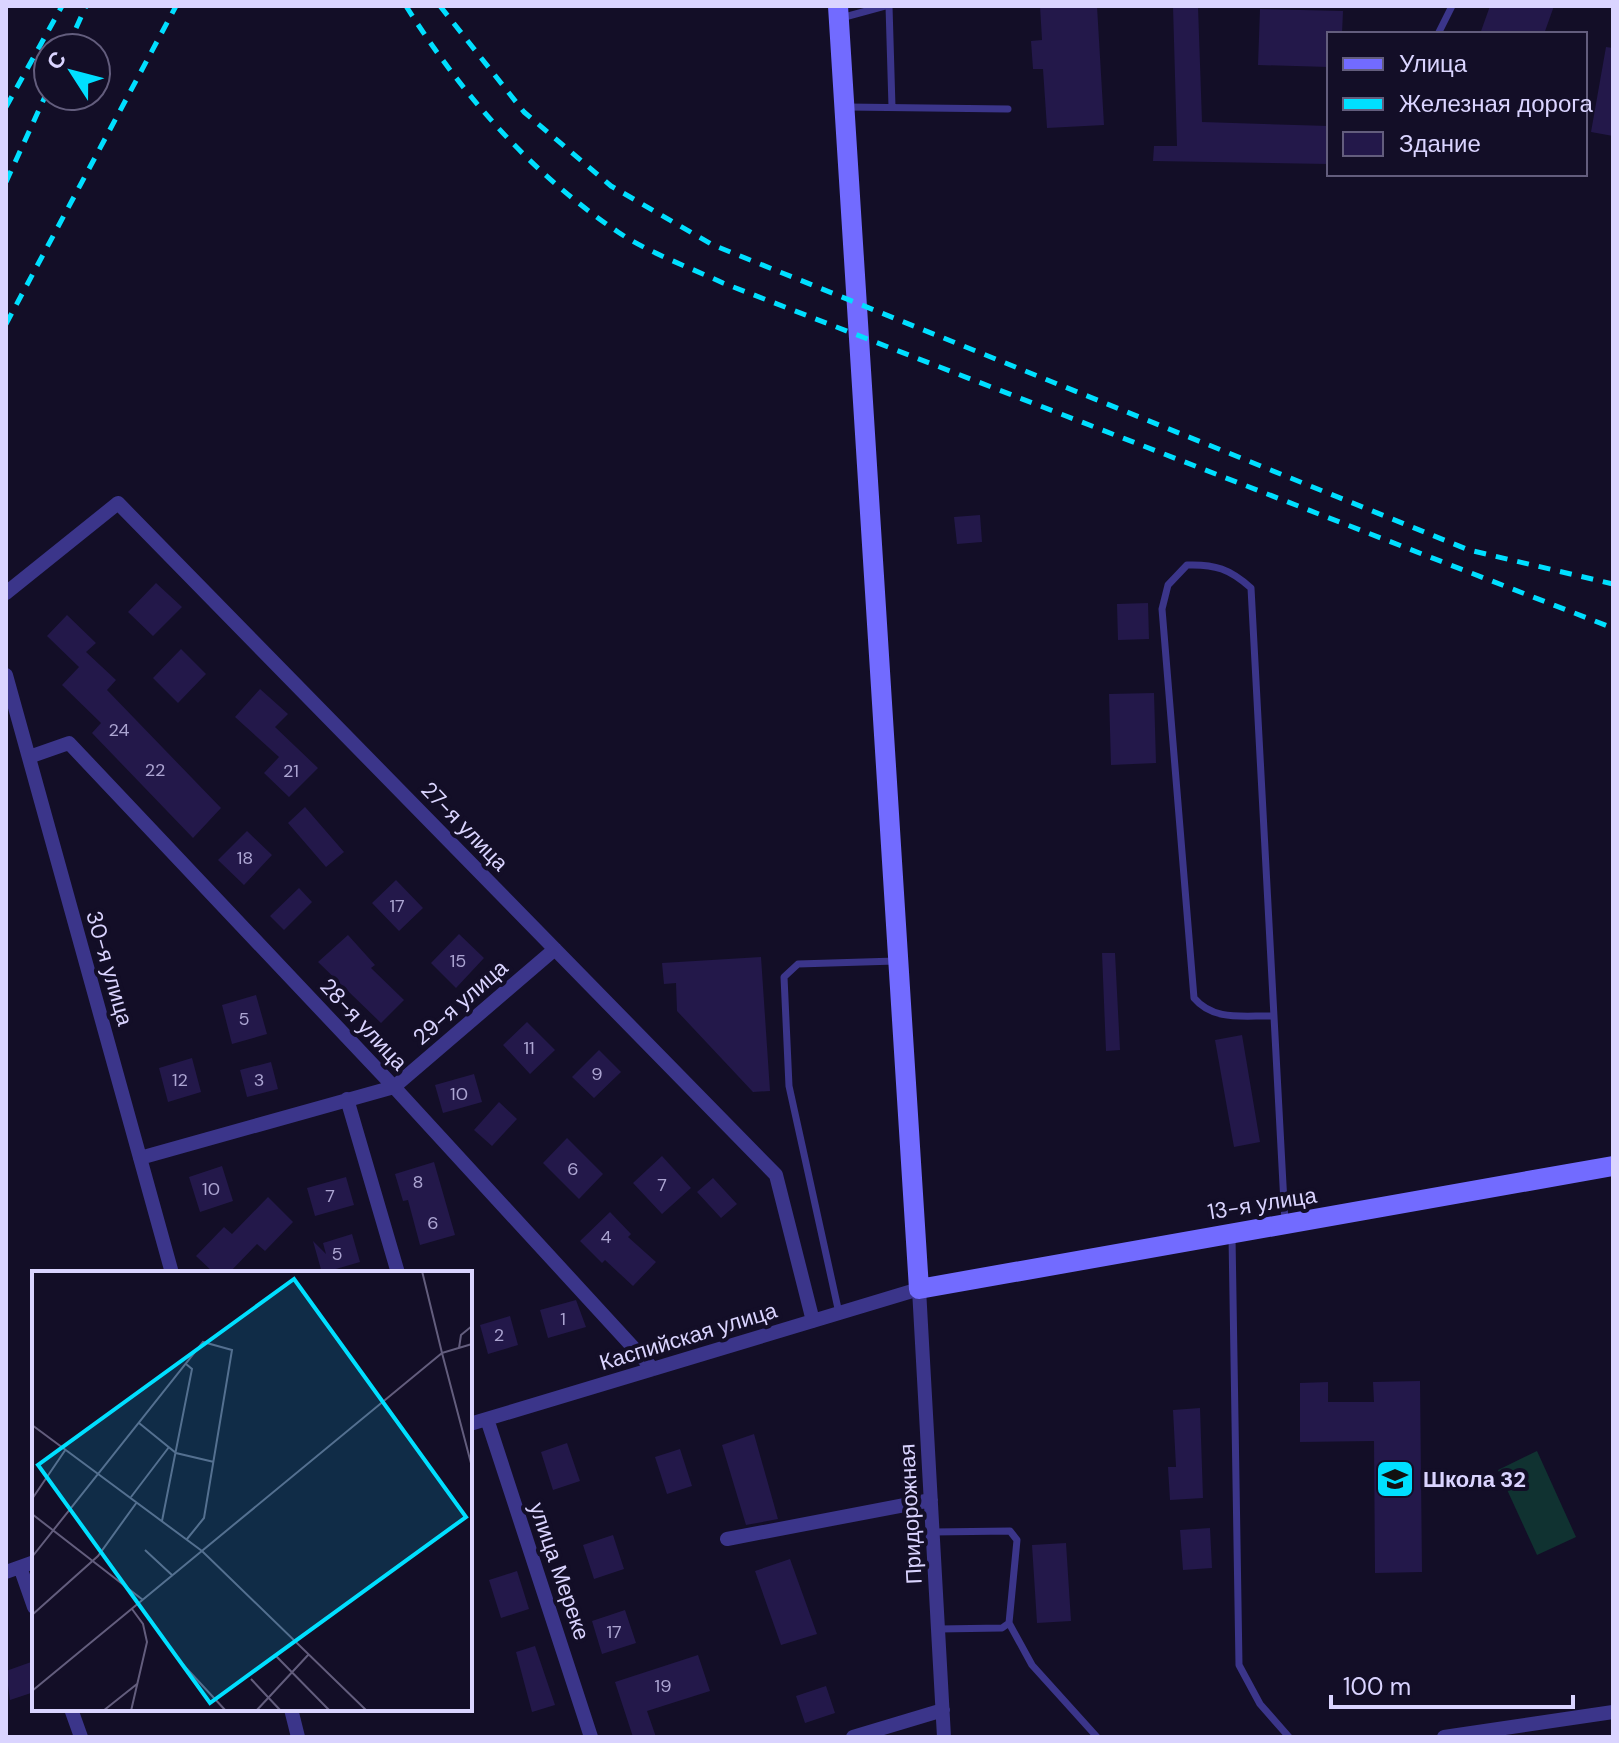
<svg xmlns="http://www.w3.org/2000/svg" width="1619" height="1743" font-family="'DM Sans',sans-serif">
<rect width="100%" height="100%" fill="#130e27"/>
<path fill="#103231" d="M 1537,1451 L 1576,1537 L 1537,1555 L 1498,1470 Z"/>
<path fill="#23184a" d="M 1040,6 L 1097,6 L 1104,125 L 1047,128 L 1043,69 L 1033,69 L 1031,41 L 1042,40 Z
M 1173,6 L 1198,6 L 1202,122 L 1329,126 L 1329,164 L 1153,161 L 1154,146 L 1177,146 Z
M 1490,6 L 1554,6 L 1544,34 L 1480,34 Z
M 1260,9 L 1343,11 L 1342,34 L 1329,34 L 1329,67 L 1258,65 Z
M 1606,47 L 1613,48 L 1613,136 L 1591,132 Z
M 980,515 L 982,542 L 957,544 L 954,517 Z
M 156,583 L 182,607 L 153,636 L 128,612 Z
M 1148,603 L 1149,639 L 1118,640 L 1117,604 Z
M 67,615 L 96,643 L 86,652 L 116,680 L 107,690 L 221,808 L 193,838 L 92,733 L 101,723 L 62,685 L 79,667 L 47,636 Z
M 181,649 L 206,674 L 178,703 L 153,678 Z
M 260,689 L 288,714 L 275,727 L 318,768 L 289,797 L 264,773 L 279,757 L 235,717 Z
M 1154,693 L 1156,763 L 1111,765 L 1109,694 Z
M 305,807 L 344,852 L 326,867 L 288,823 Z
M 247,831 L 272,855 L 244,885 L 218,860 Z
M 396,880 L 423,908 L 399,931 L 372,903 Z
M 299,888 L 312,902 L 284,930 L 270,916 Z
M 459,934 L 484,958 L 456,988 L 431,963 Z
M 348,935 L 375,965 L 371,968 L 404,1000 L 381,1023 L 318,962 Z
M 1102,953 L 1115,953 L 1120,1050 L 1106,1051 Z
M 761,957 L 770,1091 L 753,1092 L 677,1011 L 676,983 L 664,984 L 662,963 Z
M 256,995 L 267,1034 L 232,1044 L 222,1005 Z
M 527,1022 L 555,1050 L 530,1074 L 503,1045 Z
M 1242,1035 L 1260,1142 L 1234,1147 L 1215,1040 Z
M 599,1050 L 621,1072 L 594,1098 L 572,1077 Z
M 192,1058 L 201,1092 L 168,1102 L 159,1068 Z
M 271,1062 L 278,1089 L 247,1097 L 240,1070 Z
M 474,1074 L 482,1102 L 443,1113 L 435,1085 Z
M 499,1102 L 517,1119 L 492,1146 L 474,1130 Z
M 567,1138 L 603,1174 L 579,1199 L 543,1163 Z
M 662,1156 L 691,1188 L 662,1214 L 633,1183 Z
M 434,1162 L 455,1235 L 420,1245 L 408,1200 L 403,1201 L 395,1174 Z
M 222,1166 L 233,1201 L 200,1212 L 189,1177 Z
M 346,1177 L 354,1205 L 315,1216 L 307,1188 Z
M 713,1178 L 737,1204 L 721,1218 L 697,1192 Z
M 268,1197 L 293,1222 L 265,1251 L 257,1244 L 229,1273 L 214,1273 L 196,1256 L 224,1227 L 232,1234 Z
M 610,1212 L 631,1234 L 628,1237 L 656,1262 L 633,1286 L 605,1260 L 602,1263 L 580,1241 Z
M 352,1234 L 360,1262 L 322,1273 L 313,1241 L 326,1254 L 323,1243 Z
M 576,1300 L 586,1327 L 548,1338 L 540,1310 Z
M 510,1316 L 518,1345 L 488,1354 L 480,1325 Z
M 1420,1381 L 1422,1572 L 1375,1573 L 1374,1441 L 1300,1442 L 1300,1383 L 1328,1382 L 1328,1402 L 1374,1402 L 1373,1382 Z
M 1200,1408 L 1203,1498 L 1170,1500 L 1168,1467 L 1176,1467 L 1173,1410 Z
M 754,1434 L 778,1519 L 746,1525 L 722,1445 Z
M 567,1443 L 580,1481 L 553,1490 L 541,1452 Z
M 680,1449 L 692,1486 L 667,1494 L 655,1457 Z
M 1210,1528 L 1212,1568 L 1183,1570 L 1180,1530 Z
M 613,1535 L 624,1569 L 594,1579 L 583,1545 Z
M 1066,1543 L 1071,1621 L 1037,1623 L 1032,1545 Z
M 790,1559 L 817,1634 L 781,1645 L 755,1571 Z
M 517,1571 L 529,1609 L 501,1618 L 489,1580 Z
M 625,1610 L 636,1643 L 602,1654 L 592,1621 Z
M 535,1646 L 555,1705 L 532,1712 L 516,1652 Z
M 698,1655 L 710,1691 L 647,1711 L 656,1737 L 633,1737 L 615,1682 Z
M 34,1661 L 34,1692 L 10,1700 L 6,1671 Z
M 826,1686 L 835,1713 L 805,1723 L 796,1696 Z"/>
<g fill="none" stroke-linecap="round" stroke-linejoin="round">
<path stroke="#3b358a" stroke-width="7" d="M 889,6 L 892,107
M 841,18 L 885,6
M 1438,34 L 1452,6
M 847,107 L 1008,109
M 1274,1016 C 1245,1015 1214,1022 1194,998 L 1162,609 L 1168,585 L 1187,565 C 1215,564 1230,569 1251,588 L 1285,1222
M 1232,1236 L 1239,1665 L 1260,1704 L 1289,1737
M 839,1313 L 789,1086 L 784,977 L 798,964 L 896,961
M 933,1532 L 1010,1531 L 1017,1540 L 1009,1623 L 1002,1628 L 939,1629
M 1009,1623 L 1032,1665 L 1097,1737"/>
<path stroke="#3b358a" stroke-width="14" d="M 6,593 L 118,503 L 776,1175 L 813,1321
M 6,675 L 172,1273
M 29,757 L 69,743 L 394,1087 L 653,1369
M 347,1099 L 398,1273
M 140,1158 L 394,1087 L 555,949
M 487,1419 L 591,1737
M 470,1424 L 919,1289 L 944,1737
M 727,1539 L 931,1500
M 20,1567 L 34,1607
M 6,1572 L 34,1562
M 71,1709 L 81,1737
M 291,1709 L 298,1737
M 853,1737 L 943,1710
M 1444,1737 L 1613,1712"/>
<path stroke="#726bff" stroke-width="20" d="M 838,6 L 919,1289 L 1613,1166"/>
<path stroke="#00dfff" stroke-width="5" stroke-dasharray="12 10" stroke-linecap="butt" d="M 406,6 C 462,95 531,173 618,232 C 649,253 689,267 723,283 L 1613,628
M 440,6 L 524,112 L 611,186 L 713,245 L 1469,550 L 1613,584
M 67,48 L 86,6
M 6,107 L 62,6
M 6,182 L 48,90
M 6,324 L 176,6"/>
</g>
<defs>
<g id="school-square" transform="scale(2)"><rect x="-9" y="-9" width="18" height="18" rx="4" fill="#00dfff" stroke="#130e27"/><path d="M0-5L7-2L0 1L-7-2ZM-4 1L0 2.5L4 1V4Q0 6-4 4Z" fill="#111"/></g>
</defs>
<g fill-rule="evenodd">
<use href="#school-square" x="1395" y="1479"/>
</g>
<g text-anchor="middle" stroke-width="8" stroke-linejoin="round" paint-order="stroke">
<g font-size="18" fill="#aca5d2">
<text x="119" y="736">24</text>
<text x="155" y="776">22</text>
<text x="291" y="777">21</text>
<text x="245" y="864">18</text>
<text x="397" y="912">17</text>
<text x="458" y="967">15</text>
<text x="244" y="1025">5</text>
<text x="529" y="1054">11</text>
<text x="597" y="1080">9</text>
<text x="180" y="1086">12</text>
<text x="259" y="1086">3</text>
<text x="459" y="1100">10</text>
<text x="573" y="1175">6</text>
<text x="418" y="1188">8</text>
<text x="662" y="1191">7</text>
<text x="211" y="1195">10</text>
<text x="330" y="1202">7</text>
<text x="433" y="1229">6</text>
<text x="606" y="1243">4</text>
<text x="337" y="1260">5</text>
<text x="563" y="1325">1</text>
<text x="499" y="1341">2</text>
<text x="614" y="1638">17</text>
<text x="663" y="1692">19</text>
</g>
<g font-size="22" fill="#dad4ff" stroke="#130e27">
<text transform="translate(465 826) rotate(46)" y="8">27-я улица</text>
<text transform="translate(110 968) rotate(74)" y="8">30-я улица</text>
<text transform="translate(460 1002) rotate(-41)" y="8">29-я улица</text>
<text transform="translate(364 1024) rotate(47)" y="8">28-я улица</text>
<text transform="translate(1262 1203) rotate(-9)" y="8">13-я улица</text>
<text transform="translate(688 1336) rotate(-17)" y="8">Каспийская улица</text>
<text transform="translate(910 1514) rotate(-93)" y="8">Придорожная</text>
<text transform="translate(560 1571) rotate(71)" y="8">улица Мереке</text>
</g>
<g font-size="22" font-weight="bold" fill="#dad4ff" stroke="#130e27" text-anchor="start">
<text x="1423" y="1487">Школа 32</text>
</g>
</g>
<g transform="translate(32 1271)">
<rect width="440" height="440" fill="#130e27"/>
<path fill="none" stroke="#635d7d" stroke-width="2" d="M 390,0 L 410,82 L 440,73M 427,77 L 429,64 L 440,55M 107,152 L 144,182 L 182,191M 0,154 L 170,280 L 335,440M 99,226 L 137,176M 0,228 L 34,178M 0,243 L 111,329M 130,250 L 160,98 L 154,93M 113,279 L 141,305M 0,286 L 171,71 L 200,79 L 172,247 L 155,268M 0,344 L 66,285 L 105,231M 243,384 L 298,440M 144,386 L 194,440M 219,408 L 249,440M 0,420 L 410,82 L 440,196M 71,440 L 105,413M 99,440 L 115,371 L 111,353 L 100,338M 224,440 L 277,383"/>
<path fill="#00dfff" fill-opacity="0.15" stroke="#00dfff" stroke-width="4" d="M 262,8 L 434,246 L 178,432 L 6,194 Z"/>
<rect width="440" height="440" fill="none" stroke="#dad4ff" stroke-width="4"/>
</g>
<rect width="1619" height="1743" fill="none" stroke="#dad4ff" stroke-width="16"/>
<rect x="1327" y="32" width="260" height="144" fill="#130e27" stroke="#635d7d" stroke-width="2"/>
<rect x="1343" y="58" width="40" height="12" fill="#726bff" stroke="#635d7d" stroke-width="2"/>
<text x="1399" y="72" font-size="24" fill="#dad4ff">Улица</text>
<rect x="1343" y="98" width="40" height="12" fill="#00dfff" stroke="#635d7d" stroke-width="2"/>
<text x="1399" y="112" font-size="24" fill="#dad4ff">Железная дорога</text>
<rect x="1343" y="132" width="40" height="24" fill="#23184a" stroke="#635d7d" stroke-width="2"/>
<text x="1399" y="152" font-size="24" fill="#dad4ff">Здание</text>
<g transform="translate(72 72) rotate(306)"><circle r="38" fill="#130e27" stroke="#635d7d" stroke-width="2"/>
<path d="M0-6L14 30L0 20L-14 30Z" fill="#00dfff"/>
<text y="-12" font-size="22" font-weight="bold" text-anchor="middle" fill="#dad4ff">С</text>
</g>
<path d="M1331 1695v12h242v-12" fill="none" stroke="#dad4ff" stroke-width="4"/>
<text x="1343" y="1695" font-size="24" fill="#dad4ff" stroke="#130e27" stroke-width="6" paint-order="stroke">100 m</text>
</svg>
